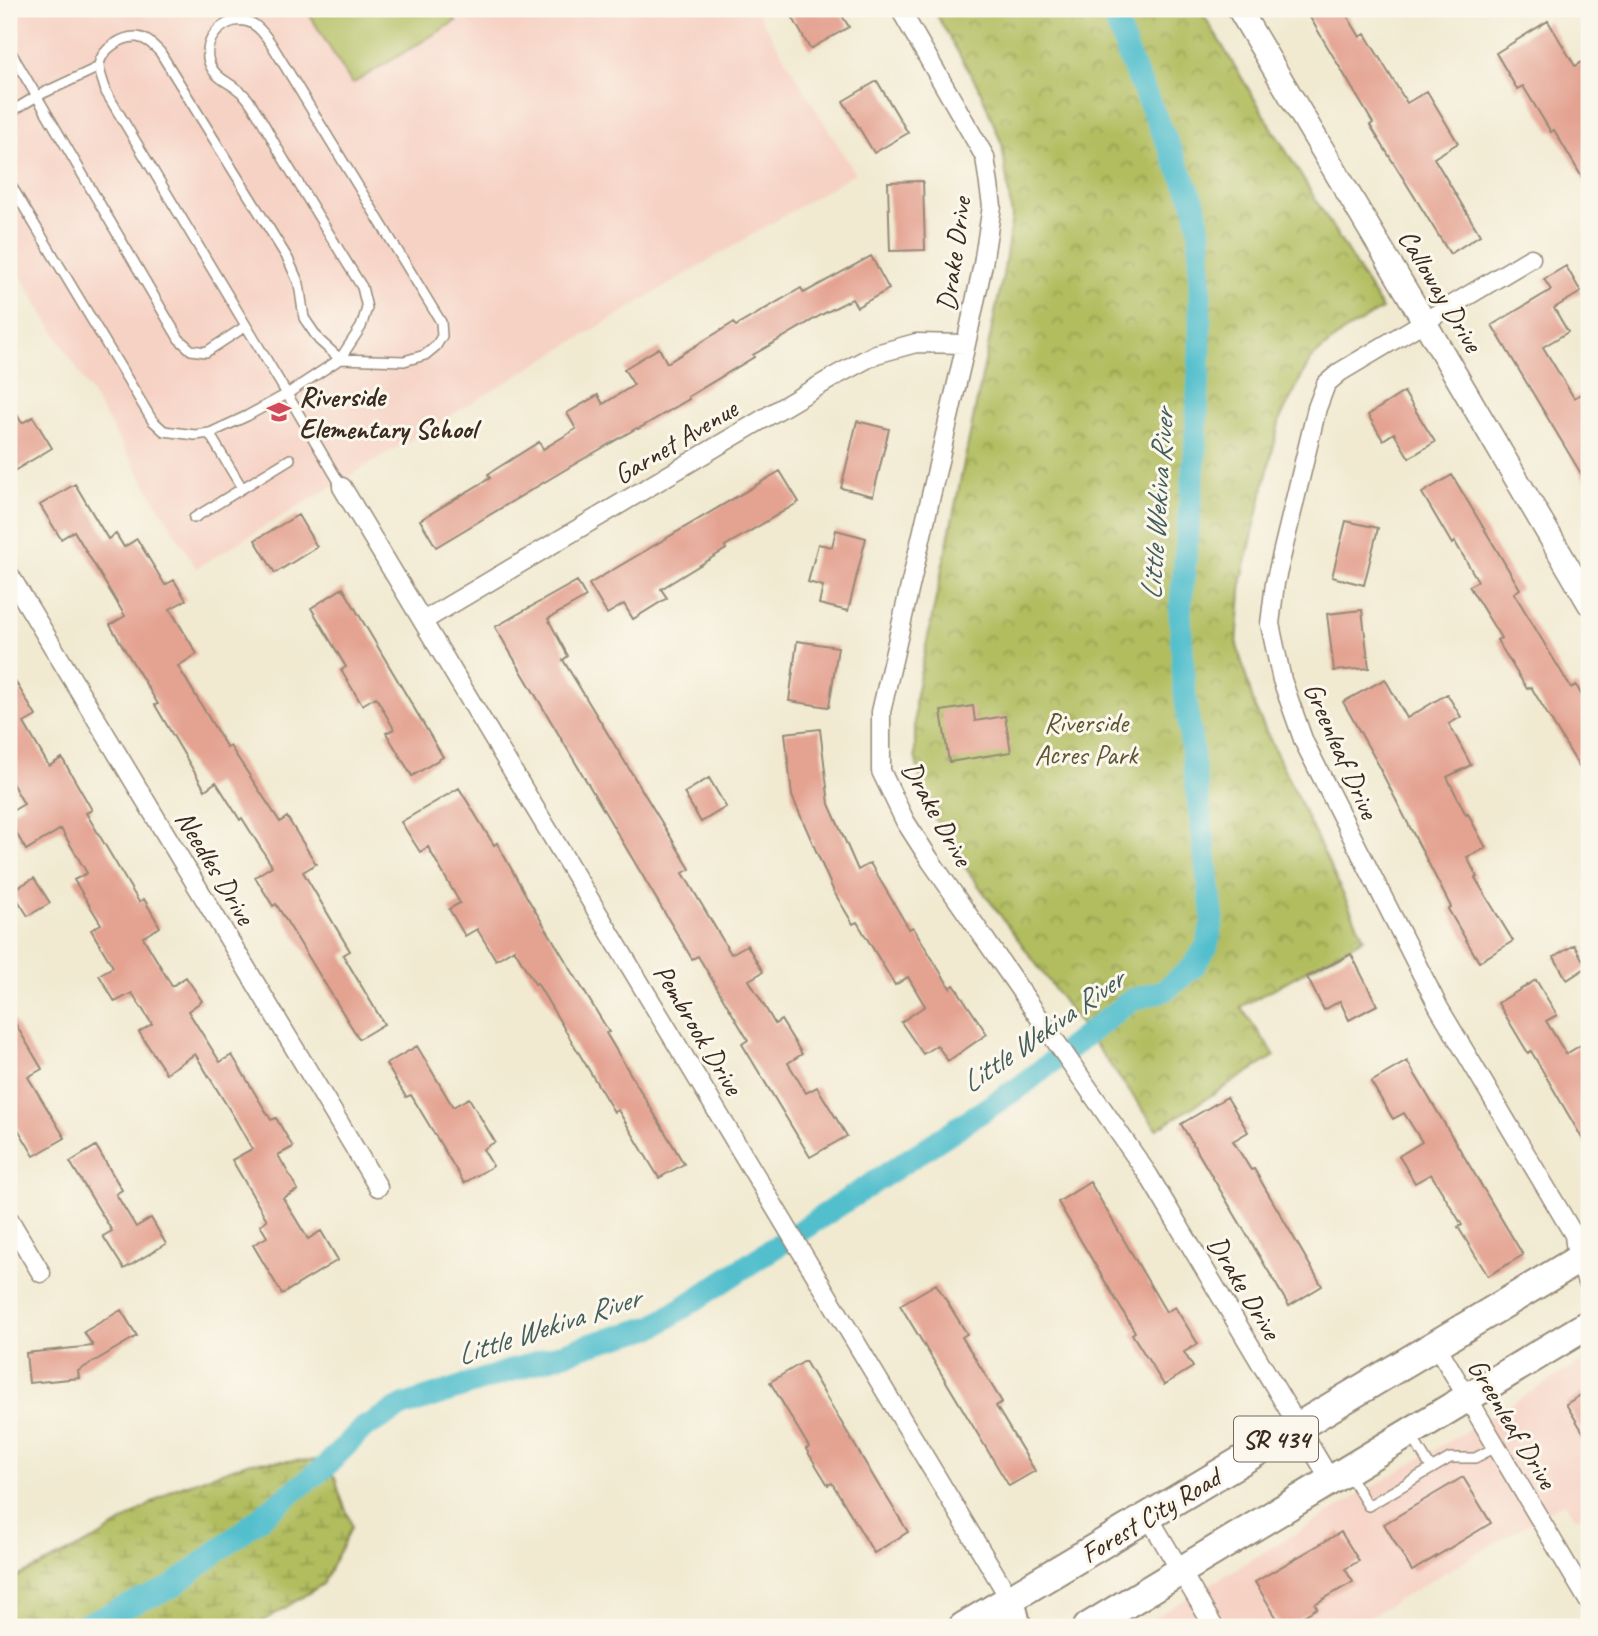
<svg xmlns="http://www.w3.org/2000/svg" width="1598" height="1636" font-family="Caveat,sans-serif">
<defs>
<pattern id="wetland-marsh" width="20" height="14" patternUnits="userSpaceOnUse" patternTransform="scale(1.75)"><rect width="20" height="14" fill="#b1bd5e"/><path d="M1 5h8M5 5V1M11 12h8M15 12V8" fill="none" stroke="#919a4d"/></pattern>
<pattern id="park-crowns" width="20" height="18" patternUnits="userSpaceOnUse" patternTransform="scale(1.75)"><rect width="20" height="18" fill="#b1bd5e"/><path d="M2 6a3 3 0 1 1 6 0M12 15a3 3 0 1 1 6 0" fill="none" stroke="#919a4d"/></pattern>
</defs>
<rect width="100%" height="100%" fill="#fbf7ec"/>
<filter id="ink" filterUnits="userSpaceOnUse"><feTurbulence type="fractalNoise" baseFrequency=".0143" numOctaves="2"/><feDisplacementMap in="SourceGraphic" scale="14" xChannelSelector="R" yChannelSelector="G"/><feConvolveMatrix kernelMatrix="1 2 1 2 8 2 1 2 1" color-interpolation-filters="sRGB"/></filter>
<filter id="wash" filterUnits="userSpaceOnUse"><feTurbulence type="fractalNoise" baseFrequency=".00686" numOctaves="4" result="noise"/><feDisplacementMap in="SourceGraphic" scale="28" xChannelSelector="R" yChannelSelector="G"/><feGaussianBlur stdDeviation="1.57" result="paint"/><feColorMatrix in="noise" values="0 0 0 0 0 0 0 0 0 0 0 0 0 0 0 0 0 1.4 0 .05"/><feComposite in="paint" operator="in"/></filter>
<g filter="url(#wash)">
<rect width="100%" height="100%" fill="#f1ead1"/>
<path fill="#f6d2c4" d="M 9,9 L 755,9 L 855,173 L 196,568 L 9,256 Z
M 1589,1357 L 1589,1510 L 1575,1519 L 1565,1502 L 1352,1627 L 1139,1627 Z"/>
<path fill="url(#wetland-marsh)" stroke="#76743e" stroke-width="2" d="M 320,1460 L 336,1479 L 339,1492 L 352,1526 L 323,1584 L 254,1627 L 9,1627 L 9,1581 L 96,1539 L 174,1489 L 250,1462 Z"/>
<path fill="url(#park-crowns)" stroke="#76743e" stroke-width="2" d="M 933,9 L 1200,9 L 1382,309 L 1342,333 L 1311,359 L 1280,419 L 1242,579 L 1237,645 L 1255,708 L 1364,938 L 1241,1007 L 1275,1056 L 1157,1129 L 954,852 L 925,800 L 915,756 L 915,699 L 1003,275 L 1012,217 L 1002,144 L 980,90 Z"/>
<path fill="#b1bd5e" stroke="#76743e" stroke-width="2" d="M 306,9 L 449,9 L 456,21 L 352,84 Z"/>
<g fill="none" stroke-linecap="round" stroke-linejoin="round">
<path stroke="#52bfcd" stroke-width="23" d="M 79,1627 L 172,1587 L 326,1466 L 363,1428 L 403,1406 L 592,1344 L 655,1326 L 1021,1086 L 1131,1000 L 1165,990 L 1193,967 L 1207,946 L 1213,919 L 1184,685 L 1180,612 L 1195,455 L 1200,351 L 1200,234 L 1194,202 L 1130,60 L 1112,9"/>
</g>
<g id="blocks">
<path fill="#e4a291" d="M 788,9 L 838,9 L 849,27 L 810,49 Z
M 1305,9 L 1343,9 L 1360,37 L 1365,34 L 1407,103 L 1427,91 L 1458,143 L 1434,158 L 1480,235 L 1450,254 L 1370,125 L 1373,123 Z
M 1548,21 L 1575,66 L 1589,58 L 1589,189 L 1554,130 L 1551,132 L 1523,86 L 1517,89 L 1496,53 Z
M 877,81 L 908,133 L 874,153 L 843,101 Z
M 923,181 L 925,250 L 890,251 L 888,182 Z
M 871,256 L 889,289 L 857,307 L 852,299 L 823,314 L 753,355 L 754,357 L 688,397 L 689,399 L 638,429 L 637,428 L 573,465 L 436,547 L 420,520 L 490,478 L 488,474 L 539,442 L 543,449 L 576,429 L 567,413 L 598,395 L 603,404 L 634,385 L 624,369 L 659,348 L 667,363 L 733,323 L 736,326 L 801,288 L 804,293 Z
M 1566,266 L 1581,292 L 1554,308 L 1568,332 L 1543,347 L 1574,398 L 1589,389 L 1589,487 L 1492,325 L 1551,290 L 1544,279 Z
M 1404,392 L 1435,442 L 1409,458 L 1394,433 L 1383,440 L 1368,415 Z
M 9,402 L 22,423 L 33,417 L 52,448 L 9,474 Z
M 857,421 L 889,429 L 873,496 L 841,488 Z
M 780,471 L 799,502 L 725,546 L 726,549 L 661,589 L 667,598 L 633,619 L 624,604 L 607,614 L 589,584 Z
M 1452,475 L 1520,589 L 1514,593 L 1571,688 L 1576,685 L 1589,708 L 1589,783 L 1531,687 L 1527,689 L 1497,640 L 1501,638 L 1469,586 L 1478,581 L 1455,542 L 1452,544 L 1422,493 Z
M 75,484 L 108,539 L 116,534 L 124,547 L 137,539 L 165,585 L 174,580 L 186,600 L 170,609 L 197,654 L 178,666 L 227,748 L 230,746 L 280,822 L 287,817 L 316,864 L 303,872 L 350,951 L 343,955 L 384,1024 L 359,1039 L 276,904 L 273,906 L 255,877 L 272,866 L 242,818 L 240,820 L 216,782 L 205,790 L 155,705 L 158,704 L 110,625 L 125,616 L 74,531 L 61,539 L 40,505 Z
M 298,515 L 317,547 L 275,573 L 255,540 Z
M 1346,521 L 1378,528 L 1364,585 L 1332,577 Z
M 836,530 L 866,538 L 848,611 L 819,604 L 823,586 L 808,582 L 818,544 L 832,547 Z
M 577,581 L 586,597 L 548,619 L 568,656 L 563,660 L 690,869 L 683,873 L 731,954 L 747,945 L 763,972 L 749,980 L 775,1024 L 781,1020 L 802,1054 L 788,1063 L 806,1093 L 817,1087 L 847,1136 L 810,1157 L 742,1044 L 748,1040 L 698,956 L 692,959 L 495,627 Z
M 343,588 L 443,757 L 412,776 L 386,733 L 394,729 L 376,697 L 362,705 L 341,670 L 346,667 L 311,608 Z
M 1362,610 L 1369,668 L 1334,671 L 1327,614 Z
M 797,641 L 838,647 L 829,707 L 789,701 Z
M 9,671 L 36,716 L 24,723 L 49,766 L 62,758 L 92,810 L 86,813 L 139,902 L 144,899 L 160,927 L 143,937 L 172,986 L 186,977 L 202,1001 L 188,1011 L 220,1062 L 232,1055 L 271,1120 L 276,1118 L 293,1147 L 278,1155 L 298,1190 L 283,1198 L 308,1239 L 321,1231 L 338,1260 L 282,1294 L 253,1245 L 267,1237 L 260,1225 L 267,1220 L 232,1160 L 252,1149 L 234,1117 L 195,1054 L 166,1073 L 139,1032 L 152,1024 L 132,993 L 115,1002 L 99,975 L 113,967 L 91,930 L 101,924 L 74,880 L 87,873 L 61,829 L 26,850 L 9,820 L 9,813 L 24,804 L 9,778 Z
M 1385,679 L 1407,718 L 1447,694 L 1461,717 L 1449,724 L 1471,765 L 1447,777 L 1466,815 L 1468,814 L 1486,848 L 1467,857 L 1477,877 L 1475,878 L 1513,941 L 1479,962 L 1448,909 L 1451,907 L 1381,771 L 1382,771 L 1343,702 Z
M 973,706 L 975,721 L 1005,716 L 1011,752 L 949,762 L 941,711 Z
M 820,729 L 829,804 L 858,870 L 870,863 L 909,929 L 913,927 L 950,988 L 954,985 L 987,1034 L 948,1061 L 937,1045 L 923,1054 L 901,1022 L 925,1006 L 908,977 L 895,985 L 857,922 L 853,924 L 834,892 L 792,796 L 785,733 Z
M 709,778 L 726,807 L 701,822 L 684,793 Z
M 459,788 L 494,845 L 497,843 L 528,899 L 609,1032 L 606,1033 L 684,1164 L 659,1178 L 618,1110 L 614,1112 L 537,983 L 535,984 L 514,949 L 496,960 L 477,929 L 465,936 L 449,909 L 460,903 L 428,847 L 420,852 L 401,822 Z
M 34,878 L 50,903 L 28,916 L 12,891 Z
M 1574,945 L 1587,967 L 1567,980 L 1554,957 Z
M 1351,954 L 1377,1005 L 1349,1020 L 1340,1001 L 1324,1010 L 1307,977 Z
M 1536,980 L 1557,1015 L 1546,1021 L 1566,1054 L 1589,1040 L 1589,1150 L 1531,1051 L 1528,1053 L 1498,1003 Z
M 9,1013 L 42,1069 L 28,1077 L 65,1138 L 34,1156 L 9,1114 Z
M 417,1046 L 453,1107 L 469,1098 L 495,1142 L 483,1149 L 493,1166 L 464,1183 L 411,1095 L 406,1097 L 386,1064 Z
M 1407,1061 L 1523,1255 L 1488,1276 L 1458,1227 L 1462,1225 L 1431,1174 L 1415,1183 L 1399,1156 L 1422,1142 L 1404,1113 L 1393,1119 L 1371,1082 Z
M 1227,1097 L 1248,1132 L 1233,1141 L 1251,1170 L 1254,1169 L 1322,1286 L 1289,1306 L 1181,1124 Z
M 96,1146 L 122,1190 L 116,1194 L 136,1227 L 151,1218 L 166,1244 L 124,1269 L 103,1236 L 112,1231 L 70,1162 Z
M 1090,1182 L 1166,1312 L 1175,1307 L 1198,1344 L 1184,1352 L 1193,1367 L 1164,1385 L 1132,1334 L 1135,1332 L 1058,1202 Z
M 936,1284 L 967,1334 L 962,1337 L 1002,1402 L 996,1406 L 1035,1471 L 1009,1486 L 900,1305 Z
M 121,1310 L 137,1336 L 78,1371 L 79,1378 L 29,1383 L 26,1353 L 93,1346 L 84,1332 Z
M 805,1361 L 882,1491 L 883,1491 L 908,1532 L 874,1553 L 832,1483 L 828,1485 L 806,1449 L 809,1447 L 770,1382 Z
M 1589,1390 L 1589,1442 L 1566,1404 Z
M 1463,1477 L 1491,1523 L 1412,1571 L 1384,1524 Z
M 1341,1532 L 1359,1561 L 1345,1569 L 1353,1582 L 1315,1604 L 1317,1608 L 1285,1627 L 1282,1627 L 1255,1582 Z"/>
</g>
</g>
<g filter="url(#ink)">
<use href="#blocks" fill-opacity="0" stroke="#968a78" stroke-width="2"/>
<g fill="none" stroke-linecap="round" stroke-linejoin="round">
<g stroke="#968a78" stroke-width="12">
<path id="service" d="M 9,49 L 179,339 L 191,350 L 206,352 L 246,326
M 9,113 L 37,96 L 99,67
M 9,182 L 152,420 L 164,431 L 195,435 L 210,433 L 247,416 L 287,394 L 106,92 C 104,83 99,73 99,65 C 101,49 123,36 137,37 C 147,38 154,46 160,52 L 288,259 L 299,284 L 304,318 L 319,340 L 340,359 L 404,361 L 425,355 L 436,346 L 442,336 L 441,322 L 272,45 C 265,35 257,23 245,21 C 223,17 202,41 209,62 C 215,81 235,83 247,98 C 261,116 271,138 283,158 C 309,201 335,244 362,287 L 367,308 L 361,327 L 340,359 L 287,394 L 342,487
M 209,433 L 242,488
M 194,518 L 290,459
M 1411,1435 L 1431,1468
M 1348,1473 L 1368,1506 L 1450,1458 L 1475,1458 L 1496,1447"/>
</g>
<g stroke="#968a78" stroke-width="21">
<path id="minor" d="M 900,9 L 985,157 L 992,206 L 983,264 L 966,344 L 881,712 L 881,771 L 905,821 L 930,860 L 1149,1176 L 1331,1481
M 1531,258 L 1340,372 L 1326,384 L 1317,408 L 1275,583 L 1270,624 L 1282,680 L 1304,742 L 1439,1008 L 1574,1235 L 1577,1260 L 1589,1284
M 342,487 L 1010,1599
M 9,574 L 378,1187
M 423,621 L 837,375 L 876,354 L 916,343 L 966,344
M 9,1219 L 41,1273
M 1435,1343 L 1589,1602
M 1148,1516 L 1214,1627"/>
</g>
<g stroke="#968a78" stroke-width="26">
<path id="tertiary" d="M 1239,9 L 1424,321 L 1589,603"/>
</g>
<g stroke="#968a78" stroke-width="32">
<path id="primary" d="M 1010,1599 L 1016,1624 L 1015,1627
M 963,1627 L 1589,1253
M 1088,1627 L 1589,1324"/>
</g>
<use href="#service" stroke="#fff" stroke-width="9"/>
<use href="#minor" stroke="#fff" stroke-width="18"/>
<use href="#tertiary" stroke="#fff" stroke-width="23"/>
<use href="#primary" stroke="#fff" stroke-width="28"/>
</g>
</g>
<defs>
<g id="school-bare" transform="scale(1.89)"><path d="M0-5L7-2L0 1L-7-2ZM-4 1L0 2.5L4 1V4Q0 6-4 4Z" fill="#d1495b" stroke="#fbf7ec" stroke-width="2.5" paint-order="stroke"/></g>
</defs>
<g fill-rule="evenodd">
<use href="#school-bare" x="279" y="412"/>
</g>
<g text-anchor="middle" stroke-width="6" stroke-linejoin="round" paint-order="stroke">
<rect fill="#fbf7ec" stroke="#75685c" stroke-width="2" x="1234" y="1416.5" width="84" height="45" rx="5"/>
<g font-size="26" font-weight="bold" fill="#3b2a1e">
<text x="1276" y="1448">SR 434</text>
</g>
<g font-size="28" fill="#3b2a1e" stroke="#fbf7ec">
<text transform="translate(953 254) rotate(-82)" y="10">Drake Drive</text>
<text transform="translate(1441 290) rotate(59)" y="10">Calloway Drive</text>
<text transform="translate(675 441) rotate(-31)" y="10">Garnet Avenue</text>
<text transform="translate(1342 750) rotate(66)" y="10">Greenleaf Drive</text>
<text transform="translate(938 813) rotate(61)" y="10">Drake Drive</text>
<text transform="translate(216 867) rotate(59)" y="10">Needles Drive</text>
<text transform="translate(699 1029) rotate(59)" y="10">Pembrook Drive</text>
<text transform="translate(1245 1287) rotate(59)" y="10">Drake Drive</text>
<text transform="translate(1513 1423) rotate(59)" y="10">Greenleaf Drive</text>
<text transform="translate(1150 1515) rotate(-31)" y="10">Forest City Road</text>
</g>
<g font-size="28" font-weight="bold" fill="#3b2a1e" stroke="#fbf7ec" text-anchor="start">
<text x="299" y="406">Riverside<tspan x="299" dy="32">Elementary School</tspan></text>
</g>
<g font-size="28" fill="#5e5631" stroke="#fbf7ec">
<text x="1086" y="732">Riverside<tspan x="1086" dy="32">Acres Park</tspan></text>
</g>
<g font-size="30" font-style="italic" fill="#435e5b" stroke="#fbf7ec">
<text transform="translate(1157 505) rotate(-86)" y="10">Little Wekiva River</text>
<text transform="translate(1042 1031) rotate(-35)" y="10">Little Wekiva River</text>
<text transform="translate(548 1326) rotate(-18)" y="10">Little Wekiva River</text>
</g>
</g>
<rect width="1598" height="1636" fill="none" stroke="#fbf7ec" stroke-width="35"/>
</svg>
